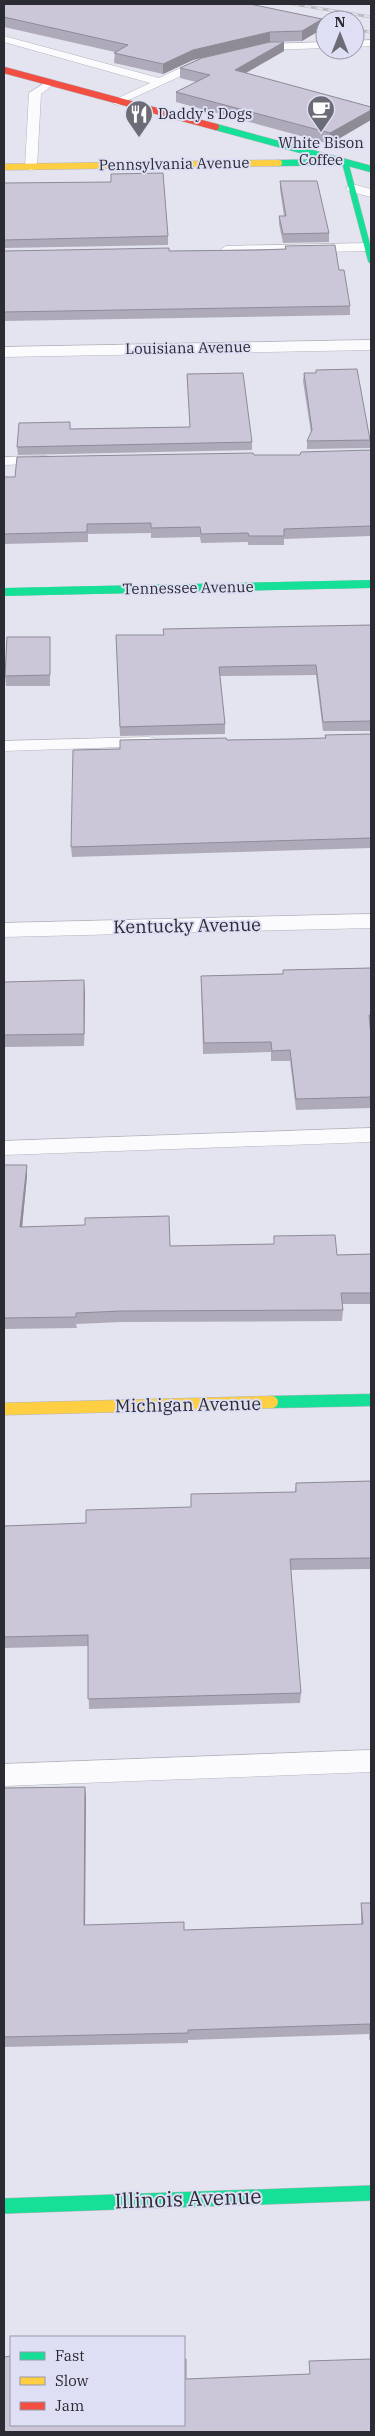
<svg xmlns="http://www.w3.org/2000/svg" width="375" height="2436" font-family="'IBM Plex Serif',serif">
<rect width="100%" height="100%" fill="#e3e4ef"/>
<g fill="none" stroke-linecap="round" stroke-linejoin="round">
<g stroke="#b3b4bc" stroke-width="1">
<path id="lane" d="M 4,36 L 159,78 L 193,62 L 206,59 L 211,62 L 118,105 L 114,104 L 114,100 L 150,83 L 4,42 Z
M 371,40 L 371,46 L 355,47 L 355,41 Z
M 325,42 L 325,48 L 271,50 L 256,54 L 251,51 L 270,44 Z
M 49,80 L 55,83 L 41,94 L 37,167 L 31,171 L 25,167 L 29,93 Z
M 352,184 L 371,189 L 371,197 L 348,191 L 346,188 Z
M 368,243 L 371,244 L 371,250 L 368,251 L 226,254 L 220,250 L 226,246 Z
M 46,456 L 51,457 L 53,460 L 51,463 L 4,465 L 4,457 Z
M 148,737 L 154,738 L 156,742 L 154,746 L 4,751 L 4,741 Z
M 371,1128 L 371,1142 L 4,1155 L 4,1141 Z
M 371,1750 L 371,1772 L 4,1786 L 4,1764 Z"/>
</g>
<g stroke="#b3b4bc" stroke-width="1">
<path id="street" d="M 371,340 L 371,350 L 4,357 L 4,347 Z
M 371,914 L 371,928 L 4,937 L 4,923 Z"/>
</g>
<g stroke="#b3b4bc" stroke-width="7">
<path id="fast-far3" d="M 216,127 L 371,169
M 279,163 L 345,162 L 371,260"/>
</g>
<g stroke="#b3b4bc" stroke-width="8">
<path id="fast-far2" d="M 4,592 L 371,584"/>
</g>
<g stroke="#b3b4bc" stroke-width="13">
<path id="fast-far1" d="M 272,1402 L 371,1400"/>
</g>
<g stroke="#b3b4bc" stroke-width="16">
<path id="fast" d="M 4,2206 L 371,2193"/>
</g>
<g stroke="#b3b4bc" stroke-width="7">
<path id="slow-far1" d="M 4,167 L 279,163"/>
</g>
<g stroke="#b3b4bc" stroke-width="13">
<path id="slow" d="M 4,1409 L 272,1402"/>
</g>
<g stroke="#b3b4bc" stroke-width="7">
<path id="jam" d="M 4,70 L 216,127"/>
</g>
<use href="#lane" fill="#fbfbfd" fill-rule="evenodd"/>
<use href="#street" fill="#fbfbfd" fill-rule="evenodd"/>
<use href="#fast-far3" stroke="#16e098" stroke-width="6"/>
<use href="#fast-far2" stroke="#16e098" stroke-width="8"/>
<use href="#fast-far1" stroke="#16e098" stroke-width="12"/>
<use href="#fast" stroke="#16e098" stroke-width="15"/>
<use href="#slow-far1" stroke="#ffcf43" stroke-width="6"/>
<use href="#slow" stroke="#ffcf43" stroke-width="12"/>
<use href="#jam" stroke="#f24e42" stroke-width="6"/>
<g stroke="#bdbdc0" stroke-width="3">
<path id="rail" d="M 293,4 L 371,17
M 355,30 L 371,32"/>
</g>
<use href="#rail" stroke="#dedff4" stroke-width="2" stroke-dasharray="6" stroke-linecap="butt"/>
</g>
<path fill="#afaaba" d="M 4,4 L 322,29 L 302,41 L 270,42 L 284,42 L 284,51 L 246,73 L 371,107 L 330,144 L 176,102 L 176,92 L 196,82 L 180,78 L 180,68 L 201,58 L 193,60 L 163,74 L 114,63 L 115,52 L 4,27 Z
M 280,181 L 329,233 L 329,242 L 283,243 L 279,224 L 279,216 L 284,216 L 280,189 Z
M 4,183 L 168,236 L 168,245 L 4,248 L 4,250 Z
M 285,246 L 350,306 L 350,315 L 4,321 L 4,251 L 169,251 L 285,249 Z
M 316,370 L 370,440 L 370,448 L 307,449 L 307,441 L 311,433 L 303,381 L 304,373 L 316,373 Z
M 187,374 L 252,442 L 252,450 L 18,455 L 17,447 L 70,429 L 190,427 Z
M 371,450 L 371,536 L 284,539 L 284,545 L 248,545 L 248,542 L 201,543 L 200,537 L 151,538 L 151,533 L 88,534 L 88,542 L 4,544 L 4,477 L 15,477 L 254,455 L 300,455 Z
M 371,620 L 371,731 L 323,731 L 316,675 L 220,676 L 225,724 L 225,734 L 120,736 L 116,635 L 164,635 L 371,625 Z
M 50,647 L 50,686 L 6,686 L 5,676 Z
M 371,734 L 371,848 L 72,857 L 71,847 L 120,749 L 227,740 L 325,738 L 325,735 Z
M 371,968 L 371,1025 L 370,1025 L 371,1036 L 371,1108 L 296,1110 L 290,1061 L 271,1061 L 271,1052 L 203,1054 L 201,976 L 283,974 L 283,970 Z
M 4,982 L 85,993 L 84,1046 L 4,1047 Z
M 4,1165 L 27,1165 L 27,1176 L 22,1227 L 170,1246 L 274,1244 L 274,1236 L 337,1255 L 371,1254 L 371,1304 L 342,1304 L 343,1310 L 342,1321 L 121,1322 L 76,1324 L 77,1328 L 4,1329 Z
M 371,1481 L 371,1569 L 291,1570 L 301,1693 L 300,1703 L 89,1709 L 88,1646 L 4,1648 L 4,1526 L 86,1523 L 295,1492 L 296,1483 Z
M 85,1787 L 85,1925 L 184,1930 L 361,1924 L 361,1903 L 371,1903 L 371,2040 L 369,2040 L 369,2034 L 188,2040 L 188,2043 L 4,2047 L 4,1788 Z"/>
<path fill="#8e8b97" d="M 322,19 L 322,29 L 302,41 L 302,31 Z
M 270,32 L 270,42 L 193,60 L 163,74 L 163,64 L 193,50 Z
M 284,42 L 284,51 L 235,79 L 235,70 Z
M 371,110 L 371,120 L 330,144 L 330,133 Z
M 84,980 L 85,993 L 84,1046 Z
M 27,1165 L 27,1176 L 21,1238 L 20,1227 Z
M 85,1787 L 86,1797 L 85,1935 L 84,1925 Z"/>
<path fill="#cbc6d8" stroke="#8e8b97" d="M 4,4 L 250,4 L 322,19 L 302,31 L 270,32 L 193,50 L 163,64 L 114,53 L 128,45 L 4,17 Z
M 270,42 L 284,42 L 235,70 L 371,107 L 371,110 L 330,133 L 176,92 L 210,75 L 180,68 L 202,58 Z
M 163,173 L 168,236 L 4,240 L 4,183 L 111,182 L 111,174 Z
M 280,181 L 317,181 L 329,233 L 283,234 L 279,216 L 286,216 Z
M 335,245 L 339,270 L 344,270 L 350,306 L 4,312 L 4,251 L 169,248 L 169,251 L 257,250 L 286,249 L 285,246 Z
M 357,369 L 370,440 L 307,441 L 312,430 L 304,373 L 316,373 L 316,370 Z
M 243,373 L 252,442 L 17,447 L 19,423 L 70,422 L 70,429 L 190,427 L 187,374 Z
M 371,450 L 371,526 L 284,529 L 284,536 L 249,536 L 248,533 L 201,534 L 200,527 L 151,528 L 151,523 L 87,524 L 87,532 L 4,534 L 4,477 L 15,477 L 17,457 L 253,453 L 254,455 L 300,455 L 301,452 Z
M 371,625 L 371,721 L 323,722 L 316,665 L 219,667 L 225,724 L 120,727 L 116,635 L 164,635 L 163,629 Z
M 7,637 L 50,637 L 50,675 L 5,676 Z
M 371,734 L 371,838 L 71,847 L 73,750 L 120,749 L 120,740 L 226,738 L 227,740 L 295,739 L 326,738 L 325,735 Z
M 371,968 L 371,1015 L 369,1015 L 371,1036 L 371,1097 L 296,1099 L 290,1050 L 272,1051 L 271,1042 L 204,1043 L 201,976 L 283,974 L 283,970 Z
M 84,980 L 84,1034 L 4,1035 L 4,982 Z
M 4,1165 L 27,1165 L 20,1227 L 85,1225 L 85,1218 L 169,1216 L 170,1246 L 274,1244 L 274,1236 L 335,1235 L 337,1255 L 371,1254 L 371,1293 L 341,1293 L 343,1310 L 121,1311 L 76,1313 L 76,1317 L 4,1318 Z
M 371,1481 L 371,1558 L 290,1559 L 301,1693 L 88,1699 L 88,1635 L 4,1637 L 4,1526 L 86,1523 L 86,1510 L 191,1507 L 191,1494 L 296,1492 L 296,1483 Z
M 85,1787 L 84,1925 L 184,1922 L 184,1930 L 363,1924 L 361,1903 L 371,1903 L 371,2030 L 370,2030 L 370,2024 L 188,2030 L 188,2033 L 4,2037 L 4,1788 Z
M 11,2356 L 11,2425 L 184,2425 L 184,2359 L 186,2359 L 186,2379 L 310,2374 L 309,2361 L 371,2359 L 371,2432 L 4,2432 L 4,2357 Z"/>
<defs>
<g id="cafe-pin" transform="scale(1.4375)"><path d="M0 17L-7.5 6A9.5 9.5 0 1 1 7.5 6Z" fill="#6b6c75" stroke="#dedff4"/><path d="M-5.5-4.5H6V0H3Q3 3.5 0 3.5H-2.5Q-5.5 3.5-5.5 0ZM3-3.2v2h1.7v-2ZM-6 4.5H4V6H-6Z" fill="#fff"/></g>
<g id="restaurant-pin" transform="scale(1.4375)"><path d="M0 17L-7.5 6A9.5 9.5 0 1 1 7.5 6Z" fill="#6b6c75" stroke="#dedff4"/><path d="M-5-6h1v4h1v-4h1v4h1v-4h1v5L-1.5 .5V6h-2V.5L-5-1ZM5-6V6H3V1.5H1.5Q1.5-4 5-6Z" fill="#fff"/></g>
</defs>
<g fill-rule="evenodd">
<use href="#cafe-pin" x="321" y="109"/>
<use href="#restaurant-pin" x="139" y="114"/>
</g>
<g text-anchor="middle" stroke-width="4" stroke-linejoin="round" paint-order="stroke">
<g font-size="15" fill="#2b2b33" stroke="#dedff4" text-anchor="start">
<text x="158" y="119">Daddy's Dogs</text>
<text x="321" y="148" text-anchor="middle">White Bison<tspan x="321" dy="17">Coffee</tspan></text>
</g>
<g font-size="15" fill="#2b2b33" stroke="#dedff4">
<text transform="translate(174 164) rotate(-1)" y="5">Pennsylvania Avenue</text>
<text transform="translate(188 348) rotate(-1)" y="5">Louisiana Avenue</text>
<text transform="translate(188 588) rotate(-1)" y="5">Tennessee Avenue</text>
</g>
<g font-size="18" fill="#2b2b33" stroke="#dedff4">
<text transform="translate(187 926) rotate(-1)" y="6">Kentucky Avenue</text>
<text transform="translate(188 1405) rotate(-1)" y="6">Michigan Avenue</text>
</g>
<g font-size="21" fill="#2b2b33" stroke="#dedff4">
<text transform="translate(188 2199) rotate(-2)" y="7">Illinois Avenue</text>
</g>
</g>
<rect width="375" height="2436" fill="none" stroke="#2b2b33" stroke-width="10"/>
<rect x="10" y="2336" width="175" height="90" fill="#dedff4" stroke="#9697a7"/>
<rect x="20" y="2352" width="25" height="8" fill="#16e098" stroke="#9697a7"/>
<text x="55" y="2361" font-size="15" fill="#2b2b33">Fast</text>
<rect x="20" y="2377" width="25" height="8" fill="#ffcf43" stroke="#9697a7"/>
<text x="55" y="2386" font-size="15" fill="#2b2b33">Slow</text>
<rect x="20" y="2402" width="25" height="8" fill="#f24e42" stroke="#9697a7"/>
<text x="55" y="2411" font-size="15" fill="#2b2b33">Jam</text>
<g transform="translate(340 35)"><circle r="24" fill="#dedff4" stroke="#9697a7"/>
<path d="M0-4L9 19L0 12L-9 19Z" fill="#6b6c75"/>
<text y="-8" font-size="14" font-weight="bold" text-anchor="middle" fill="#2b2b33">N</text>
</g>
</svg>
